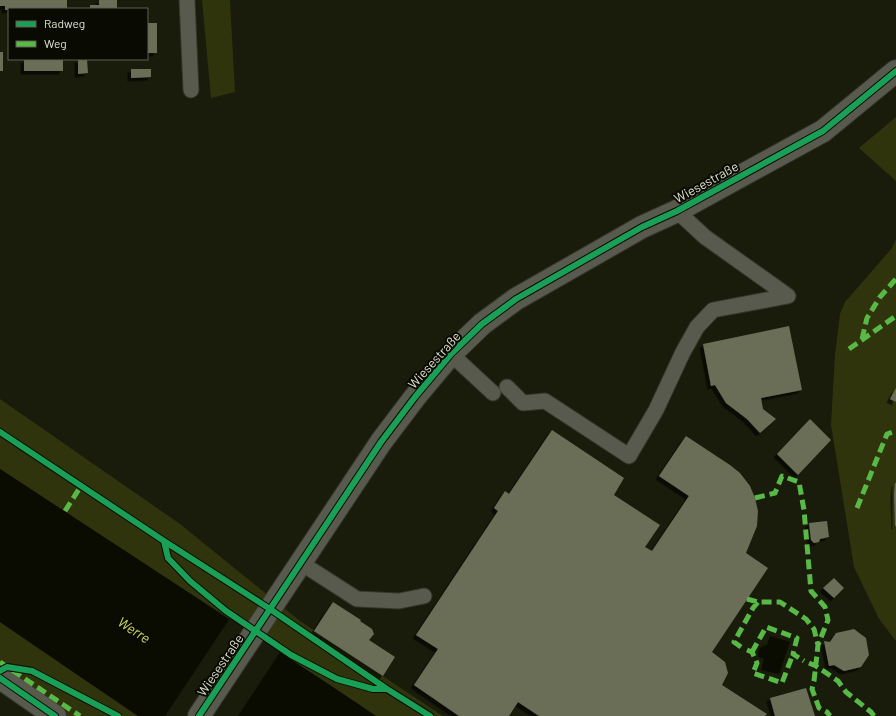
<svg xmlns="http://www.w3.org/2000/svg" width="896" height="716" font-family="Barlow,sans-serif">
<defs>
<filter id="shadow"><feDropShadow dx="-3.5" dy="3.5" stdDeviation="0" flood-color="#0009"/></filter>
</defs>
<rect width="100%" height="100%" fill="#191b0b"/>
<path fill="#30340d" d="M 202,0 L 230,0 L 235,92 L 211,98 Z
M 896,117 L 896,181 L 859,148 Z
M 896,239 L 896,641 L 879,619 L 854,567 L 831,425 L 835,354 L 840,314 L 845,302 L 892,248 Z
M 0,399 L 180,524 L 300,621 L 443,716 L 376,716 L 0,469 Z
M 0,622 L 138,716 L 67,716 L 0,671 Z"/>
<path fill="#0a0c01" d="M 0,469 L 336,689 L 376,716 L 138,716 L 0,622 Z
M 770,636 L 790,642 L 779,674 L 761,670 L 764,659 L 759,657 C 757,650 760,646 767,645 Z"/>
<path fill="#191b0b" d="M 230,618 L 281,651 L 238,716 L 165,716 Z"/>
<path fill="#6b6e57" filter="url(#shadow)" d="M 0,0 L 67,0 L 67,9 L 9,9 L 9,10 L 5,10 L 5,6 L 0,6 Z
M 99,0 L 117,0 L 117,9 L 90,9 L 90,5 L 99,5 Z
M 147,23 L 157,23 L 157,53 L 147,53 Z
M 0,52 L 3,52 L 3,71 L 0,71 Z
M 24,59 L 47,59 L 47,60 L 63,60 L 63,71 L 24,71 Z
M 78,59 L 87,59 L 88,73 L 78,74 Z
M 131,69 L 151,69 L 151,77 L 131,78 Z
M 789,326 L 802,390 L 761,398 L 763,409 L 776,419 L 760,433 L 747,419 L 726,403 L 715,385 L 711,386 L 703,344 Z
M 896,388 L 896,402 L 890,399 Z
M 810,419 L 831,440 L 798,475 L 777,454 Z
M 552,430 L 624,478 L 614,495 L 660,525 L 645,547 L 652,551 L 689,496 L 659,476 L 686,436 L 730,465 L 740,473 L 750,486 L 755,498 L 758,511 L 757,526 L 746,553 L 768,568 L 712,652 L 725,662 L 728,673 L 722,685 L 767,714 L 765,716 L 539,716 L 518,702 L 509,716 L 459,716 L 414,685 L 438,649 L 416,635 L 498,511 L 494,508 L 505,491 L 509,494 Z
M 895,483 L 896,483 L 896,526 L 895,526 L 894,494 Z
M 827,521 L 829,537 L 820,539 L 819,542 L 814,543 L 811,540 L 809,523 Z
M 834,578 L 844,588 L 834,598 L 823,588 Z
M 333,602 L 361,620 L 360,621 L 372,629 L 374,634 L 369,640 L 395,657 L 383,676 L 314,631 Z
M 854,629 L 866,638 L 869,655 L 861,667 L 844,671 L 834,665 L 829,666 L 824,641 L 830,642 L 836,633 Z
M 806,688 L 815,716 L 775,716 L 770,698 Z"/>
<g fill="none" stroke-linecap="round" stroke-linejoin="round">
<g stroke="#34352b" stroke-width="17">
<path id="service" d="M 187,0 L 191,90
M 451,354 L 493,393
M 507,387 L 523,403 L 545,401 L 629,456 L 642,434 L 656,410 L 683,352 L 697,327 L 713,310 L 788,296 L 705,237 L 677,211
M 301,563 L 357,599 L 399,601 L 424,596"/>
</g>
<g stroke="#34352b" stroke-width="24">
<path id="minor" d="M 0,678 L 55,716
M 199,716 L 381,442 L 415,397 L 451,354 L 482,324 L 516,299 L 642,227 L 677,211 L 823,131 L 896,71"/>
</g>
<use href="#service" stroke="#595a4e" stroke-width="15"/>
<use href="#minor" stroke="#595a4e" stroke-width="22"/>
<path stroke="#58b947" stroke-width="5" stroke-dasharray="10 5" stroke-linecap="butt" d="M 862,339 L 867,318 L 880,297 L 896,279
M 849,349 L 896,316
M 755,498 L 775,493 L 782,476 L 799,482 L 804,510 L 811,591 L 825,607 L 828,620 L 818,645 L 814,681 L 812,689 L 819,708 L 827,712 L 830,716
M 857,508 L 887,434 L 896,431
M 65,511 L 81,486
M 747,599 L 758,602 L 780,602 L 806,619 L 814,629 L 818,645
M 741,647 L 734,642 L 753,608 L 758,602
M 747,650 L 752,652 L 757,663 L 753,673 L 782,683 L 793,654
M 752,652 L 766,627 L 797,638 L 793,654 L 804,661
M 0,662 L 80,716
M 809,663 L 816,666 L 838,681 L 846,692 L 871,712 L 874,716"/>
<g stroke="#090a02" stroke-width="8">
<path id="cycleway" d="M 0,432 L 164,541 L 270,609 L 387,689 L 430,716
M 164,541 L 168,558 L 190,581 L 226,611 L 291,655 L 337,679 L 373,689 L 387,689
M 0,671 L 7,667 L 32,671 L 118,716
M 0,678 L 55,716
M 199,716 L 381,442 L 415,397 L 451,354 L 482,324 L 516,299 L 642,227 L 677,211 L 823,131 L 896,71"/>
</g>
<use href="#cycleway" stroke="#1a9f57" stroke-width="6"/>
</g>
<g text-anchor="middle" stroke-width="4" stroke-linejoin="round" paint-order="stroke">
<g font-size="13" fill="#dde0cf" stroke="#090a02">
<text transform="translate(706 182) rotate(-29)" y="5">Wiesestraße</text>
<text transform="translate(434 360) rotate(-48)" y="5">Wiesestraße</text>
<text transform="translate(220 665) rotate(-56)" y="5">Wiesestraße</text>
</g>
<g font-size="14" font-style="italic" fill="#c8d365" stroke="#090a02">
<text transform="translate(134 630) rotate(33)" y="5">Werre</text>
</g>
</g>
<rect x="8" y="8" width="140" height="52" fill="#090a02" stroke="#5e6054"/>
<rect x="16" y="21" width="20" height="6" fill="#1a9f57" stroke="#5e6054"/>
<text x="44" y="28" font-size="12" fill="#dde0cf">Radweg</text>
<rect x="16" y="41" width="20" height="6" fill="#58b947" stroke="#5e6054"/>
<text x="44" y="48" font-size="12" fill="#dde0cf">Weg</text>
</svg>
